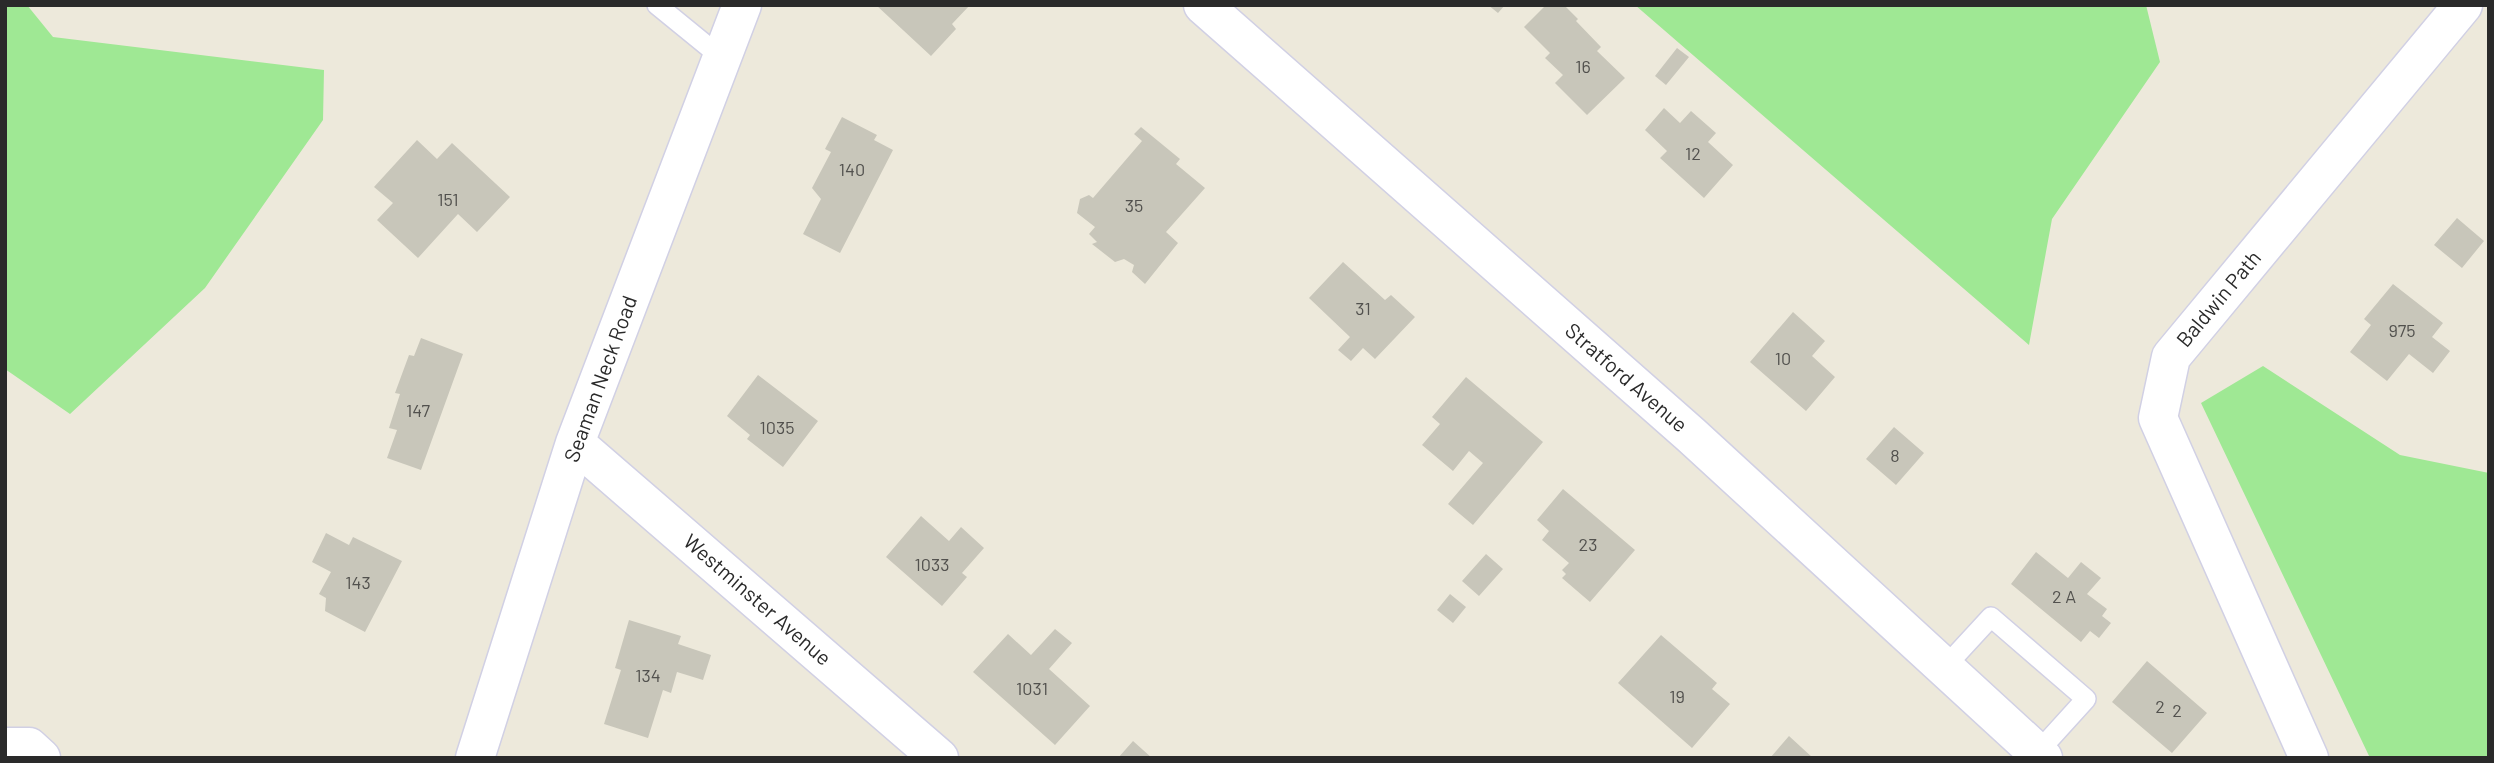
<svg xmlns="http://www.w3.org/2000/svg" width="2494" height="763" font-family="Barlow,sans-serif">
<rect width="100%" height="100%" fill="#ede9db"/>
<path fill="#9fe894" d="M 5,5 L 27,5 L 53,37 L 324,70 L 323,120 L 205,288 L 70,414 L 5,369 Z
M 1635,5 L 2146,5 L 2160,62 L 2052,219 L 2029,345 Z
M 2263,366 L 2400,455 L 2489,473 L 2489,758 L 2370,758 L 2201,403 Z"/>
<path fill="#c8c6ba" d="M 876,5 L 970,5 L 952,24 L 956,29 L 931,56 Z
M 1488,5 L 1505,5 L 1498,13 Z
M 1546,5 L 1564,5 L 1578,19 L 1576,21 L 1601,47 L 1597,51 L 1625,78 L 1587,115 L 1555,83 L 1563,75 L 1545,58 L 1550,53 L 1524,27 Z
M 1677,48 L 1689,57 L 1666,85 L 1655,76 Z
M 1664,108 L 1680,123 L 1691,111 L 1716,133 L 1708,142 L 1733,165 L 1704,198 L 1660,158 L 1667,151 L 1645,130 Z
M 842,117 L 877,135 L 874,140 L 893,150 L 840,253 L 803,234 L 821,199 L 812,188 L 831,152 L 825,149 Z
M 1141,127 L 1180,159 L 1176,164 L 1205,188 L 1166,232 L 1178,243 L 1145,284 L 1132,272 L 1134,265 L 1124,259 L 1115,262 L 1092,244 L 1097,242 L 1089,234 L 1095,227 L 1077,213 L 1080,199 L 1089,195 L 1093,198 L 1142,141 L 1134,134 Z
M 417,140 L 437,159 L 452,143 L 510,197 L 477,232 L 458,214 L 418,258 L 377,220 L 393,203 L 374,187 Z
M 2457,218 L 2484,241 L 2462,268 L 2434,245 Z
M 1343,262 L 1385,300 L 1391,295 L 1415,317 L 1375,359 L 1363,348 L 1351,361 L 1338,350 L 1350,337 L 1309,298 Z
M 2393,284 L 2443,323 L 2432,337 L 2450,351 L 2433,373 L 2409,354 L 2387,381 L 2350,352 L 2371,325 L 2364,319 Z
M 1793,312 L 1825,341 L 1812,356 L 1835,377 L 1806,411 L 1750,362 Z
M 421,338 L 463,354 L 421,470 L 387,458 L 397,430 L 389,428 L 400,394 L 395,393 L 409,355 L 414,356 Z
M 758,375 L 818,421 L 783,467 L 747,439 L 750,435 L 727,416 Z
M 1466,377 L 1543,442 L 1473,525 L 1448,504 L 1483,463 L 1469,451 L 1453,471 L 1422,445 L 1440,424 L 1432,417 Z
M 1894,427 L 1924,453 L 1896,485 L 1866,459 Z
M 1563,489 L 1635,550 L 1590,602 L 1562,578 L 1566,574 L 1562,570 L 1569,563 L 1542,540 L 1549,531 L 1537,520 Z
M 921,516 L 949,541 L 961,527 L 984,548 L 962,573 L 967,577 L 942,606 L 886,557 Z
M 326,533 L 349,545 L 353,537 L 402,561 L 365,632 L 325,611 L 326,598 L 319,594 L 331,572 L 312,562 Z
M 2036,552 L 2068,578 L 2081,562 L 2101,578 L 2087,594 L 2107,609 L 2102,616 L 2111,623 L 2099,638 L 2090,631 L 2081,642 L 2011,584 Z
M 1486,554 L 1503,569 L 1479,596 L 1462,581 Z
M 1450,594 L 1466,607 L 1453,623 L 1437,610 Z
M 629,620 L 681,636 L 678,644 L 711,655 L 703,680 L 677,672 L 671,693 L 663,690 L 648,738 L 604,724 L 621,670 L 615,668 Z
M 1055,629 L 1072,643 L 1049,669 L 1090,706 L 1055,745 L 973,672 L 1008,634 L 1031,655 Z
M 1661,635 L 1717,683 L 1712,689 L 1730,704 L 1692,748 L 1618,683 Z
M 2147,661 L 2207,713 L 2172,753 L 2112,702 Z
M 1789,736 L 1813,758 L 1770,758 Z
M 1133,741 L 1152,758 L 1118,758 Z"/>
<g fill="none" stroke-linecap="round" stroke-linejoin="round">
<g stroke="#d1d0e4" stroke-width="22">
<path id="lane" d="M 657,5 L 722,58
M 1944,668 L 1991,617 L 2086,699 L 2037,753"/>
</g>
<g stroke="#d1d0e4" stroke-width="41">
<path id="street" d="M 1203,5 L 1691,435 L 2043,758
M 575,443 L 939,758
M 5,747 L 29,747 L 41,758
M 475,758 L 575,443 L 742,5
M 2309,758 L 2158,418 L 2171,357 L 2463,5"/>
</g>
<use href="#lane" stroke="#fff" stroke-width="19"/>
<use href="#street" stroke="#fff" stroke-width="38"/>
</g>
<g text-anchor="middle" stroke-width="5" stroke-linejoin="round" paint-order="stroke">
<g font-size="18" fill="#52514e">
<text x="1583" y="73">16</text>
<text x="1693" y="160">12</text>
<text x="852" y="176">140</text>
<text x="448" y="206">151</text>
<text x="1134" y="212">35</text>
<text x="1363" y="315">31</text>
<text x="2402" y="337">975</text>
<text x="1783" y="365">10</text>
<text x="418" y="417">147</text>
<text x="777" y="434">1035</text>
<text x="1895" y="462">8</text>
<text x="1588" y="551">23</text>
<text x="932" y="571">1033</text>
<text x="358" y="589">143</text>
<text x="2064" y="603">2 A</text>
<text x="648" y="682">134</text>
<text x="1032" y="695">1031</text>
<text x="1677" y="703">19</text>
<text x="2160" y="713">2</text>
<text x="2177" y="717">2</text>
</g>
<g font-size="21" fill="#2a2a2a" stroke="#fff">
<text transform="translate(2219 299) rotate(-50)" y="7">Baldwin Path</text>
<text transform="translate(1626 378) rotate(41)" y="7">Stratford Avenue</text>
<text transform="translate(601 379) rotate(-70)" y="7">Seaman Neck Road</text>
<text transform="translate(757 600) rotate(41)" y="7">Westminster Avenue</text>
</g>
</g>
<rect width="2494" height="763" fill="none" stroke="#2a2a2a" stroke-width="14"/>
</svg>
